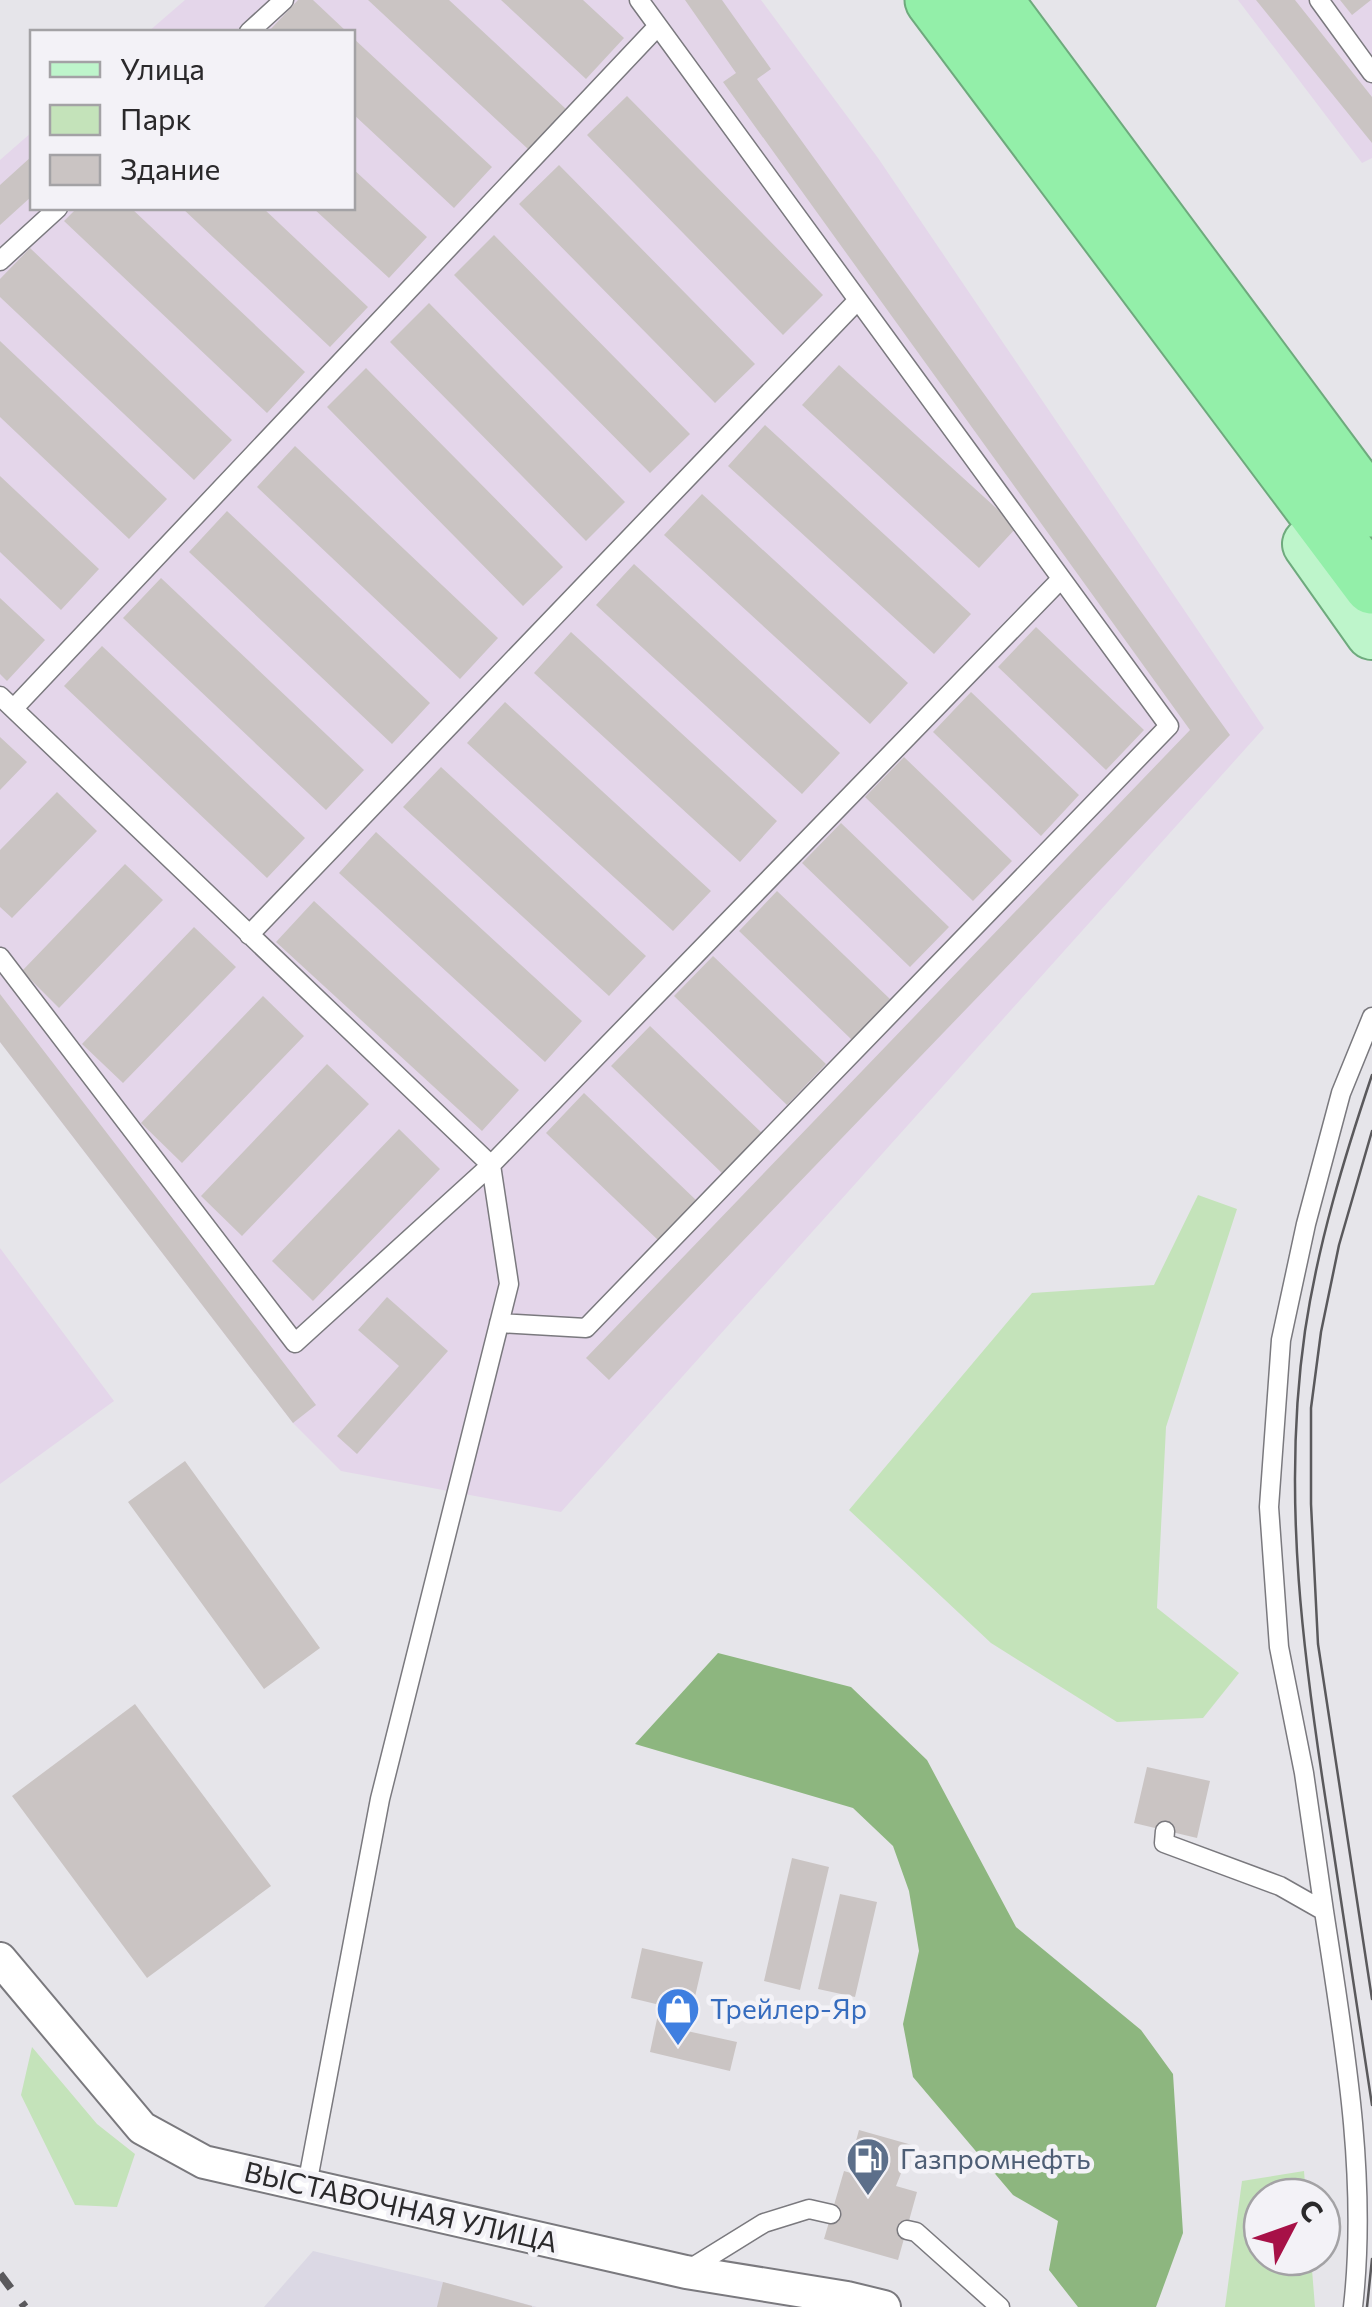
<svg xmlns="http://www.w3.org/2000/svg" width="1372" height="2307" font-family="Commissioner,sans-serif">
<rect width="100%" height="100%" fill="#e6e5ea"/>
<path fill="#dbd8e4" d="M 313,2251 L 443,2282 L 537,2307 L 264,2307 Z"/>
<path fill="#e4d6ea" d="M 185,0 L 761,0 L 878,158 L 1264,728 L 561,1512 L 341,1471 L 293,1423 L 0,1042 L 0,160 L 32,132 L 32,208 L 352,208 L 352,32 L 148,32 Z
M 1238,0 L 1372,0 L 1372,158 L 1362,163 Z
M 0,1248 L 114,1401 L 0,1484 Z"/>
<path fill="#c4e3ba" d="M 1198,1195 L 1237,1209 L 1166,1427 L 1157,1608 L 1239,1673 L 1203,1718 L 1117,1722 L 991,1643 L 849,1510 L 1032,1293 L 1154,1285 Z
M 32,2047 L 97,2124 L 135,2154 L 117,2207 L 75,2205 L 21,2095 Z
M 1304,2171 L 1306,2197 L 1262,2197 L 1262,2257 L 1311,2257 L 1315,2307 L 1225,2307 L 1242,2181 Z"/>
<path fill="#8db67f" d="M 718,1653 L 851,1687 L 927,1760 L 1016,1927 L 1141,2030 L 1173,2074 L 1183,2233 L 1156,2307 L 1078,2307 L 1049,2270 L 1058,2221 L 1013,2195 L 913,2077 L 903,2024 L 919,1951 L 909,1891 L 893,1846 L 853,1808 L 635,1744 Z"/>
<path fill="#cac4c3" d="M 298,0 L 313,0 L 347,32 L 268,32 Z
M 368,0 L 449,0 L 566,109 L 528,149 Z
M 501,0 L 583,0 L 624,38 L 586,79 Z
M 685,0 L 722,0 L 771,69 L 757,79 L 1230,735 L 609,1380 L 586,1358 L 1190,730 L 723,82 L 736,73 Z
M 1256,0 L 1295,0 L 1372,97 L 1372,143 Z
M 1340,0 L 1371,0 L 1352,15 Z
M 352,37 L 492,167 L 454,208 L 352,113 Z
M 627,96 L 823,295 L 783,335 L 587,135 Z
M 32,156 L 32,196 L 0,225 L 0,185 Z
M 559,165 L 755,364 L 715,403 L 519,204 Z
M 352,168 L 427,237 L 389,278 L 313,208 L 352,208 Z
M 77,208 L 131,208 L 305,372 L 267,413 L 64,221 Z
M 182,208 L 263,208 L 368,307 L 330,347 Z
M 494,235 L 690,434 L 650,473 L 454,275 Z
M 30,248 L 232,440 L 194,480 L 0,297 L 0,279 Z
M 429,303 L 625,502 L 586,541 L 390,342 Z
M 0,341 L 167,499 L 129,539 L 0,417 Z
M 839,365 L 1017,527 L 979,568 L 802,405 Z
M 366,368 L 563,567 L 523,606 L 327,407 Z
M 765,425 L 971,614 L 934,654 L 728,466 Z
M 295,446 L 498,638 L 460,679 L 257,487 Z
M 0,476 L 99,569 L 61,610 L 0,552 Z
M 702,494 L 908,683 L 870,724 L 664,535 Z
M 227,511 L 430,703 L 392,744 L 189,552 Z
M 634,564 L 840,753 L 802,794 L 596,605 Z
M 161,578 L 364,770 L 326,810 L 123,618 Z
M 0,598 L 45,640 L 7,681 L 0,674 Z
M 1036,627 L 1144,730 L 1106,770 L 998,667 Z
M 571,632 L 777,821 L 740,862 L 534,673 Z
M 102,646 L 305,838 L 267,878 L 64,686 Z
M 971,692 L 1079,795 L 1041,836 L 933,732 Z
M 505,702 L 711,891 L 673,931 L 467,743 Z
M 0,737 L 27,762 L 0,790 Z
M 904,757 L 1012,861 L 973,901 L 865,797 Z
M 441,767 L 646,956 L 609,996 L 403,807 Z
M 57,792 L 97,831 L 12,918 L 0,907 L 0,850 Z
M 841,823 L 949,927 L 910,967 L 802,863 Z
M 376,832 L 582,1021 L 545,1062 L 339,873 Z
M 125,864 L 163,900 L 59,1008 L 22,971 Z
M 777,891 L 890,999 L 852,1040 L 739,931 Z
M 314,901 L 519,1090 L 482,1131 L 276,942 Z
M 194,927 L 236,967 L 123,1083 L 82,1044 Z
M 713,956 L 826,1064 L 787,1105 L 674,996 Z
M 0,994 L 316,1405 L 293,1423 L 0,1042 Z
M 263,996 L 304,1036 L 182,1163 L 141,1123 Z
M 650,1026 L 763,1134 L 724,1175 L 611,1066 Z
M 327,1064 L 369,1104 L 242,1236 L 201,1196 Z
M 584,1093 L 697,1201 L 659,1241 L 546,1133 Z
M 399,1129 L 440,1169 L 313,1301 L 272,1261 Z
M 387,1297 L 448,1351 L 357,1454 L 337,1436 L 399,1366 L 358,1330 Z
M 185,1461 L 320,1648 L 264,1689 L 128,1502 Z
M 135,1704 L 271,1886 L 147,1978 L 12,1796 Z
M 1147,1767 L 1210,1781 L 1197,1838 L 1134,1823 Z
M 792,1858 L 829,1867 L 800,1990 L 764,1981 Z
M 840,1894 L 877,1902 L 855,1997 L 818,1989 Z
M 642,1948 L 703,1962 L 687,2031 L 737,2042 L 730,2071 L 650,2052 L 660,2005 L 631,1998 Z
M 859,2130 L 912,2145 L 896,2186 L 917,2192 L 898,2260 L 824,2239 L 844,2171 L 861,2176 L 867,2156 L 853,2152 Z
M 443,2282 L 532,2306 L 532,2307 L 437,2307 Z"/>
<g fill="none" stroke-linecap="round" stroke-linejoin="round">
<g stroke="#7a797e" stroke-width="21">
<path id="lane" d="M 1319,0 L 1372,73
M 249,32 L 284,0
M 0,261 L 58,208
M 0,696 L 491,1165 L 509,1284 L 380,1799 L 307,2185
M 14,708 L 658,26
M 249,935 L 858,300
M 0,957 L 295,1343 L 491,1165 L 1061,579
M 499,1323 L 586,1328 L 1169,726 L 639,0
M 1165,1831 L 1164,1843 L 1280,1886 L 1324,1911 C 1344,2041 1368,2176 1353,2307
M 1324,1911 L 1304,1773 L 1279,1647 L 1269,1507 L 1281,1340 L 1306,1224 L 1341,1093 L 1372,1017
M 907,2230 L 916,2232 L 1000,2307
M 688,2270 L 764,2223 L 809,2209 L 831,2214"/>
</g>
<g stroke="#7a797e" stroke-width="36">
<path id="street" d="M 0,1959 L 142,2128 L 204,2162 L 686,2272 L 847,2298 L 884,2307"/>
</g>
<g stroke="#6eaa7d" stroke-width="56">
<path id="primary" d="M 1309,544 L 1372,633"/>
</g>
<g stroke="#6eaa7d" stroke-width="59">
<path id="highway" d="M 933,0 L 1372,586
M 994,0 L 1372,509"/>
</g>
<use href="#lane" stroke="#fff" stroke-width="18"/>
<use href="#street" stroke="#fff" stroke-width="32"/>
<use href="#primary" stroke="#bef5cb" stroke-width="52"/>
<use href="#highway" stroke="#93efa9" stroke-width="55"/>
<path stroke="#5a595c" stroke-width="2.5" d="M 1372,1075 C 1344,1158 1318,1244 1305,1331 C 1281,1497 1304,1664 1330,1828 C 1344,1921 1358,2013 1372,2105
M 1372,1131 L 1339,1245 L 1321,1332 L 1311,1408 L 1311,1504 L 1318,1644 L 1372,1999
M 1367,2307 L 1372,2259"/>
<path stroke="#5a595c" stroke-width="8" stroke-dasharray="18 18" stroke-linecap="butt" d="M 0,2274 L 25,2307"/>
</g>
<defs>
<g id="shop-pin" transform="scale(2.25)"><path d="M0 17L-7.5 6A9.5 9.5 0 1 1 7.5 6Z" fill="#3f7fe0" stroke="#f3f2f7"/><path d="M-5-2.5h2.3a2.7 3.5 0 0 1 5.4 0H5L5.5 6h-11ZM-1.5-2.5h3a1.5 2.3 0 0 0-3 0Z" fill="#fff"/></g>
<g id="fuel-pin" transform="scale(2.25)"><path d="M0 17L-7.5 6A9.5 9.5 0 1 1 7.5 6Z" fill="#5c6f8a" stroke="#f3f2f7"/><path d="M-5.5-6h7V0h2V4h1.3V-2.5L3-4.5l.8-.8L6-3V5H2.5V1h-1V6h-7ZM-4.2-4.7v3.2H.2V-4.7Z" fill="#fff"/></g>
</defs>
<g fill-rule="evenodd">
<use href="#shop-pin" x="678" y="2009"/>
<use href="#fuel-pin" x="868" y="2159"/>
</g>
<g text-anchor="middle" stroke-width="9" stroke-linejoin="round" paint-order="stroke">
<g font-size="28" fill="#366cbe" stroke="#f3f2f7" text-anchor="start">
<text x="710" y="2019">Трейлер-Яр</text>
</g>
<g font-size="28" fill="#4e5e75" stroke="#f3f2f7" text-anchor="start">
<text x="900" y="2169">Газпромнефть</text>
</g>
<g font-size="28" fill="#2a292b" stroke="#f3f2f7">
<text transform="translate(401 2207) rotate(13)" y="10">ВЫСТАВОЧНАЯ УЛИЦА</text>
</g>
</g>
<rect x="30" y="30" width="325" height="180" fill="#f3f2f7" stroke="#a3a2a5" stroke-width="2.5"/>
<rect x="50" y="62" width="50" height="15" fill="#bef5cb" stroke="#a3a2a5" stroke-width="2.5"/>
<text x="120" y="80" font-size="30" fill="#2a292b">Улица</text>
<rect x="50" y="105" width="50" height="30" fill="#c4e3ba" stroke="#a3a2a5" stroke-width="2.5"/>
<text x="120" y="130" font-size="30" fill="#2a292b">Парк</text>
<rect x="50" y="155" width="50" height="30" fill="#cac4c3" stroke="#a3a2a5" stroke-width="2.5"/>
<text x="120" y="180" font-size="30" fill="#2a292b">Здание</text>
<g transform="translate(1292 2227) rotate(49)"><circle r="48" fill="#f3f2f7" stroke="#a3a2a5" stroke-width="2.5"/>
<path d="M0-8L18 38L0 25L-18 38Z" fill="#a71147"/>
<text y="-15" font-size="28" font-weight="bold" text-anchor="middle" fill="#2a292b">С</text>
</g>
</svg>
